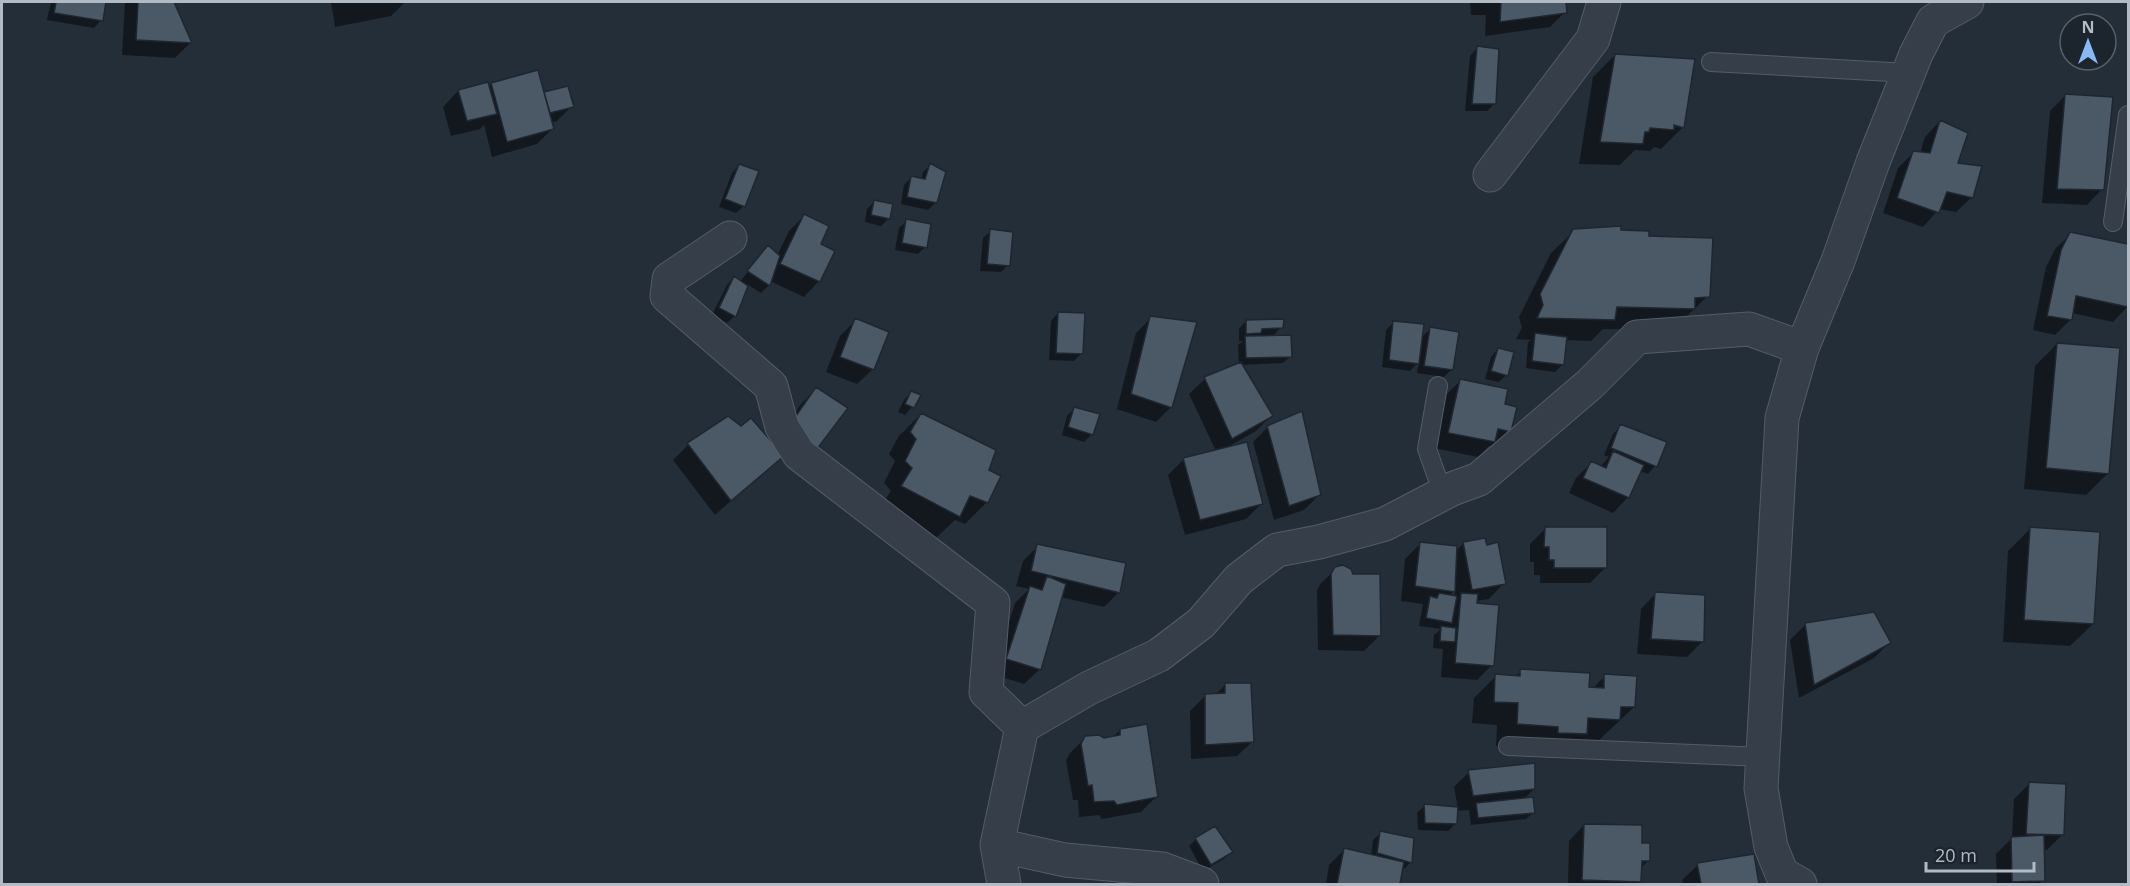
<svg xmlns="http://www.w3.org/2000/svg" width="2130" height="886" font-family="'Open Sans',sans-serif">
<rect width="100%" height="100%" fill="#232e39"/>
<path fill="#0007" fill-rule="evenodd" d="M 51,2 L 104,2 L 101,20 L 94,28 L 47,20 Z
M 125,2 L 173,2 L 190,43 L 175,58 L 122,55 Z
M 331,2 L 405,2 L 391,16 L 335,27 Z
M 1470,2 L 1564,2 L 1565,12 L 1550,27 L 1485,36 L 1486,15 L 1471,15 Z
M 1477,48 L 1494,104 L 1487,111 L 1465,111 L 1470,56 Z
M 1615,55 L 1683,127 L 1661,149 L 1654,147 L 1650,151 L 1635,150 L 1620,165 L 1579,164 L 1593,77 Z
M 487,83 L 488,88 L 492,84 L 543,94 L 567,88 L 572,106 L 557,121 L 551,123 L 552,129 L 537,144 L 492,157 L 484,125 L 480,129 L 451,136 L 443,107 L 458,91 Z
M 2065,96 L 2102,189 L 2087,205 L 2042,203 L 2050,111 Z
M 1940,121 L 1956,164 L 1972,197 L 1956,212 L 1939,209 L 1923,227 L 1883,213 L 1898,168 L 1914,152 L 1920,153 L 1925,137 Z
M 739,165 L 744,206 L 736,213 L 719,207 L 732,173 Z
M 930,165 L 936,202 L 928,210 L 901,204 L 904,185 L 912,177 L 921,180 L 923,172 Z
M 874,202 L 889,218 L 881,226 L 865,222 L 867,209 Z
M 804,216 L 819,281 L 804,297 L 770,281 L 768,286 L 761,293 L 747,284 L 735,316 L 727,323 L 712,315 L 727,285 L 734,278 L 740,282 L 761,254 L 777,256 L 789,231 Z
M 907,221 L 925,247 L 918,254 L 895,250 L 899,228 Z
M 991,231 L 1008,265 L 1001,272 L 980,271 L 983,238 Z
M 1574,231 L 1648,237 L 1708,296 L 1672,330 L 1603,329 L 1591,341 L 1565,340 L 1563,364 L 1555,372 L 1526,368 L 1528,342 L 1531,340 L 1516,339 L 1522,328 L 1519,317 L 1551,253 Z
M 2071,234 L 2128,245 L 2128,306 L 2113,322 L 2072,313 L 2070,320 L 2055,335 L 2033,330 L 2046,267 L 2055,249 Z
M 1058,313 L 1081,354 L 1074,361 L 1049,360 L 1051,321 Z
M 1151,318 L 1171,407 L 1156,422 L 1117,409 L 1136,333 Z
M 856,320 L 873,369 L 857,384 L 826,372 L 840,336 Z
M 1246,321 L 1281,327 L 1272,337 L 1291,356 L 1283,363 L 1241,365 L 1271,416 L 1256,431 L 1226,448 L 1261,504 L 1246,519 L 1185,535 L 1168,475 L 1183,460 L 1216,451 L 1189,394 L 1205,379 L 1239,364 L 1238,345 L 1243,341 L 1239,341 L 1239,329 Z
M 1394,322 L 1421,338 L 1431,328 L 1451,370 L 1444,377 L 1417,373 L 1419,361 L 1410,371 L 1382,367 L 1386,330 Z
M 2057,344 L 2108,473 L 2086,495 L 2024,489 L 2035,366 Z
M 1498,349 L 1506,375 L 1499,382 L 1485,379 L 1491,357 Z
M 1460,381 L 1503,405 L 1510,431 L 1495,447 L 1489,446 L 1478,457 L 1434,448 L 1445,396 Z
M 816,389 L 846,409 L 775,442 L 801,404 Z
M 912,392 L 919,395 L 912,407 L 905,415 L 898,412 L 904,400 Z
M 1075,408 L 1092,434 L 1084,442 L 1062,435 L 1067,416 Z
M 921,414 L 987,470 L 987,502 L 965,524 L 955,520 L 936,538 L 880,508 L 891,491 L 884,483 L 895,461 L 889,454 L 899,436 Z
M 728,417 L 782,456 L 715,515 L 673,460 L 688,445 Z
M 1621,426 L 1665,443 L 1655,466 L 1648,474 L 1640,471 L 1628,497 L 1613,513 L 1569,493 L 1576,478 L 1591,463 L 1600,467 L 1609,457 L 1604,455 L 1613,434 Z
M 1268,427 L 1320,494 L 1304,510 L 1274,520 L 1253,442 Z
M 1545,529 L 1605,568 L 1590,583 L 1540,583 L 1540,575 L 1534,575 L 1534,562 L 1530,562 L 1530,544 Z
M 2030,529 L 2093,624 L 2070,646 L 2003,642 L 2008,551 Z
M 1464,543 L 1504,583 L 1489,599 L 1475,601 L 1492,665 L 1477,680 L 1441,677 L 1443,649 L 1433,648 L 1434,635 L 1441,629 L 1419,626 L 1423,604 L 1401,601 L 1405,559 L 1420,544 L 1456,551 ZM 1454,591 L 1455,598 L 1448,597 Z
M 1038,546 L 1119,592 L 1104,607 L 1060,597 L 1040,669 L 1024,684 L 992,674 L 1015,603 L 1029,589 L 1016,586 L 1023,561 Z
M 1336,569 L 1379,636 L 1364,651 L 1318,650 L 1317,591 L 1320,584 Z
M 1656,593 L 1702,642 L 1687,657 L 1637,654 L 1641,609 Z
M 1805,625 L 1889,643 L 1874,658 L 1799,698 L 1790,640 Z
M 1521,671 L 1587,688 L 1592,689 L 1605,676 L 1634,707 L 1597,742 L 1537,748 L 1496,746 L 1497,725 L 1472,723 L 1474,698 L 1496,676 L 1515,677 Z
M 1225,685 L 1253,741 L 1237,756 L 1191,759 L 1190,711 L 1205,696 L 1215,695 Z
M 1120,730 L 1156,797 L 1141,812 L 1102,819 L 1099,815 L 1079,817 L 1078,800 L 1073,800 L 1066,760 L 1070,753 L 1085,738 L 1104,739 L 1113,737 Z
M 1469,772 L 1534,789 L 1523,800 L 1534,812 L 1526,819 L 1471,825 L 1469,810 L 1456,811 L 1455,824 L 1448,831 L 1418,830 L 1417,813 L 1424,806 L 1458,809 L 1454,787 Z
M 2029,784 L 2062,835 L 2047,850 L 2042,850 L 2043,880 L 2039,884 L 1997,884 L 1996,854 L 2012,838 L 2014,799 Z
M 1584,825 L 1648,861 L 1640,869 L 1640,882 L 1637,884 L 1568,884 L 1569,841 Z
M 1381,833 L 1411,862 L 1403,870 L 1401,869 L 1398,884 L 1326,884 L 1329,865 L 1344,850 L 1371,856 L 1373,840 Z
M 1196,839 L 1231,852 L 1224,859 L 1203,871 L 1189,846 Z
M 1753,855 L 1757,884 L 1683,884 L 1682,880 L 1698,865 Z"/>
<path fill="#4b5865" stroke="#1e2630" stroke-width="1.5" d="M 56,2 L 106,2 L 103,21 L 54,13 Z
M 138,2 L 174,2 L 192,43 L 136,40 Z
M 1501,2 L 1566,2 L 1567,13 L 1500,22 Z
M 1477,46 L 1499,49 L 1496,104 L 1472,104 Z
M 1615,54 L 1695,59 L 1684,128 L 1674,125 L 1674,130 L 1650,128 L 1649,132 L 1645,132 L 1643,144 L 1600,142 Z
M 538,70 L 554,129 L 507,142 L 491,83 Z
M 488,82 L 497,114 L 467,121 L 458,90 Z
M 568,86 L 574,107 L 550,113 L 544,92 Z
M 2065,94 L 2113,97 L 2104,190 L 2057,189 Z
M 1940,120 L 1968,133 L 1958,163 L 1982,166 L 1973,198 L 1947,192 L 1939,213 L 1897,198 L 1913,151 L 1930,153 Z
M 930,163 L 946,172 L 937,203 L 907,197 L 911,176 L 925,179 Z
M 739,164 L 759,171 L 745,207 L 725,199 Z
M 874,200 L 893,204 L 890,219 L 871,215 Z
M 804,214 L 829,226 L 821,244 L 835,251 L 820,282 L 780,264 Z
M 906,219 L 931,224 L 927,248 L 902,243 Z
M 1621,226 L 1621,230 L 1649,231 L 1649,236 L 1713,238 L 1710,297 L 1695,298 L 1695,309 L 1617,307 L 1615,320 L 1537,318 L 1543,305 L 1540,294 L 1573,229 Z
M 990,229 L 1013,232 L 1010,266 L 987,264 Z
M 2070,232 L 2128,244 L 2128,307 L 2076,296 L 2072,320 L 2047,316 L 2061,250 Z
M 768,245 L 780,256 L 770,286 L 747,271 Z
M 734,276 L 748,286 L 736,317 L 719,308 Z
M 1058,312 L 1085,313 L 1083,354 L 1056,353 Z
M 1150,316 L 1197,322 L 1172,408 L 1131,394 Z
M 855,318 L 889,332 L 874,370 L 840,357 Z
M 1284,319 L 1283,328 L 1262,329 L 1261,333 L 1246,334 L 1246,320 Z
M 1393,321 L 1424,324 L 1419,364 L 1389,360 Z
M 1430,327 L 1459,332 L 1453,370 L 1424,366 Z
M 1535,333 L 1567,337 L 1564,365 L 1532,361 Z
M 1291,335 L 1292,357 L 1246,358 L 1245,336 Z
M 2057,343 L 2120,348 L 2109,474 L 2046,468 Z
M 1498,348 L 1514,352 L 1508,376 L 1491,371 Z
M 1241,362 L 1273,416 L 1232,439 L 1204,377 Z
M 1460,379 L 1508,389 L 1505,404 L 1517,407 L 1511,432 L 1498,429 L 1495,442 L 1448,433 Z
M 816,387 L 848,408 L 817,449 L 789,426 Z
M 911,391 L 921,395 L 914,408 L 905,404 Z
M 1074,407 L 1100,414 L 1093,435 L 1068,427 Z
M 1302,411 L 1321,495 L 1289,506 L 1267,426 Z
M 921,413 L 996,450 L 989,470 L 1001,476 L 988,503 L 970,496 L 960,517 L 901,486 L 912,468 L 905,461 L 916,439 L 910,432 Z
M 728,416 L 741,426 L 751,418 L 784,456 L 731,501 L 687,443 Z
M 1620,424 L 1667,442 L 1657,467 L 1611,448 Z
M 1247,442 L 1263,504 L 1200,520 L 1183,458 Z
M 1613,451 L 1644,465 L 1629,498 L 1583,478 L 1591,461 L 1606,468 Z
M 1545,527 L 1607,527 L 1607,568 L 1554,568 L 1554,560 L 1549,560 L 1549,547 L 1544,547 Z
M 2030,527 L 2100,532 L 2094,624 L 2024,620 Z
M 1485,538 L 1487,545 L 1498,542 L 1506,584 L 1472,590 L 1463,542 Z
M 1420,542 L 1457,546 L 1455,592 L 1415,586 Z
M 1037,544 L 1126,563 L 1120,593 L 1031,571 Z
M 1343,565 L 1351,569 L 1353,574 L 1380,574 L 1381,636 L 1333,635 L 1331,574 L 1335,567 Z
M 1047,576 L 1066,584 L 1041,670 L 1006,659 L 1030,586 L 1042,590 Z
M 1655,592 L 1705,595 L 1704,642 L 1651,639 Z
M 1439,593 L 1457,596 L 1452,623 L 1426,618 L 1430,596 L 1437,598 Z
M 1461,593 L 1478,594 L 1477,603 L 1499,605 L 1494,666 L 1455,663 Z
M 1874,612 L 1891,643 L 1814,685 L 1805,623 Z
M 1441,626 L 1456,628 L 1455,642 L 1440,641 Z
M 1520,669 L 1590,673 L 1589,687 L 1604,688 L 1604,674 L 1637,676 L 1635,707 L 1621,707 L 1620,720 L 1588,718 L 1587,734 L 1558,733 L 1558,727 L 1517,724 L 1518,703 L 1494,702 L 1495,674 L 1520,676 Z
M 1225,683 L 1251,683 L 1254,742 L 1205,745 L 1205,694 L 1225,693 Z
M 1147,724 L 1158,797 L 1117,805 L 1114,801 L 1094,802 L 1092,785 L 1088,786 L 1081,744 L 1085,736 L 1099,735 L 1104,738 L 1120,735 L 1120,729 Z
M 1535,763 L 1535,789 L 1473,796 L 1468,770 Z
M 2029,782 L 2066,784 L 2064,835 L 2026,834 Z
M 1533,797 L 1535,813 L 1478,818 L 1476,803 Z
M 1424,804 L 1458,807 L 1457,824 L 1425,823 Z
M 1584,824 L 1642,825 L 1642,843 L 1650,843 L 1650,861 L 1642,861 L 1641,882 L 1582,880 Z
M 1215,826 L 1233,852 L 1211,865 L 1195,838 Z
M 1380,831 L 1414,838 L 1412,863 L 1377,853 Z
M 2044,835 L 2045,881 L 2012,882 L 2011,837 Z
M 1344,848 L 1404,862 L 1400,884 L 1337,884 Z
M 1754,854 L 1759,884 L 1701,884 L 1697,863 Z"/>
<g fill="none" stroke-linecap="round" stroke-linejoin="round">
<g stroke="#545d67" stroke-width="20">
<path id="service" d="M 1711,62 L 1909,73
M 2113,222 L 2128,115
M 1438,386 L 1427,449 L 1443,494
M 1508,746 L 1763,757"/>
</g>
<g stroke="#545d67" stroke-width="35">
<path id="minor" d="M 1490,175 L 1593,39 L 1604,2
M 730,238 L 669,279 L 667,296 L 771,386 L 782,427 L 799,454 L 993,603 L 986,692 L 1022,727
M 997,845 L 1065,860 L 1162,869 L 1202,884
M 1004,884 L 997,845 L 1022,727 L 1089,688 L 1159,655 L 1201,623 L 1239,579 L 1277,550 L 1319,542 L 1385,524 L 1452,489 L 1479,479 L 1590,384 L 1637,337 L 1749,329 L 1802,348"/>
</g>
<g stroke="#545d67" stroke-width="35">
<path id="tertiary" d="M 1800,884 L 1782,874 L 1771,847 L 1761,788 L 1782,418 L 1802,348 L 1838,261 L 1873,162 L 1916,54 L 1933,21 L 1967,2"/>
</g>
<use href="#service" stroke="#363f49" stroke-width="18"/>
<use href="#minor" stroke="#363f49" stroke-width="33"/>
<use href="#tertiary" stroke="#363f49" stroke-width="33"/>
</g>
<rect width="2130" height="886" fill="none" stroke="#b1bac5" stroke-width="6"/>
<g transform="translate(2088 42)"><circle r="28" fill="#1c242e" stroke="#58606a" stroke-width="1.5"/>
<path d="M0-4.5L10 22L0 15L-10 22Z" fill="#8ab8f2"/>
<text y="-9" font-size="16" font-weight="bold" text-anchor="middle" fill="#b1bac5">N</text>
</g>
<path d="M1926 862v9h108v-9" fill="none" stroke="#b1bac5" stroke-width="3"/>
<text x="1935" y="862" font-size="18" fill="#b1bac5" stroke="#1c242e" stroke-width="4.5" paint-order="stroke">20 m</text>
</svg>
